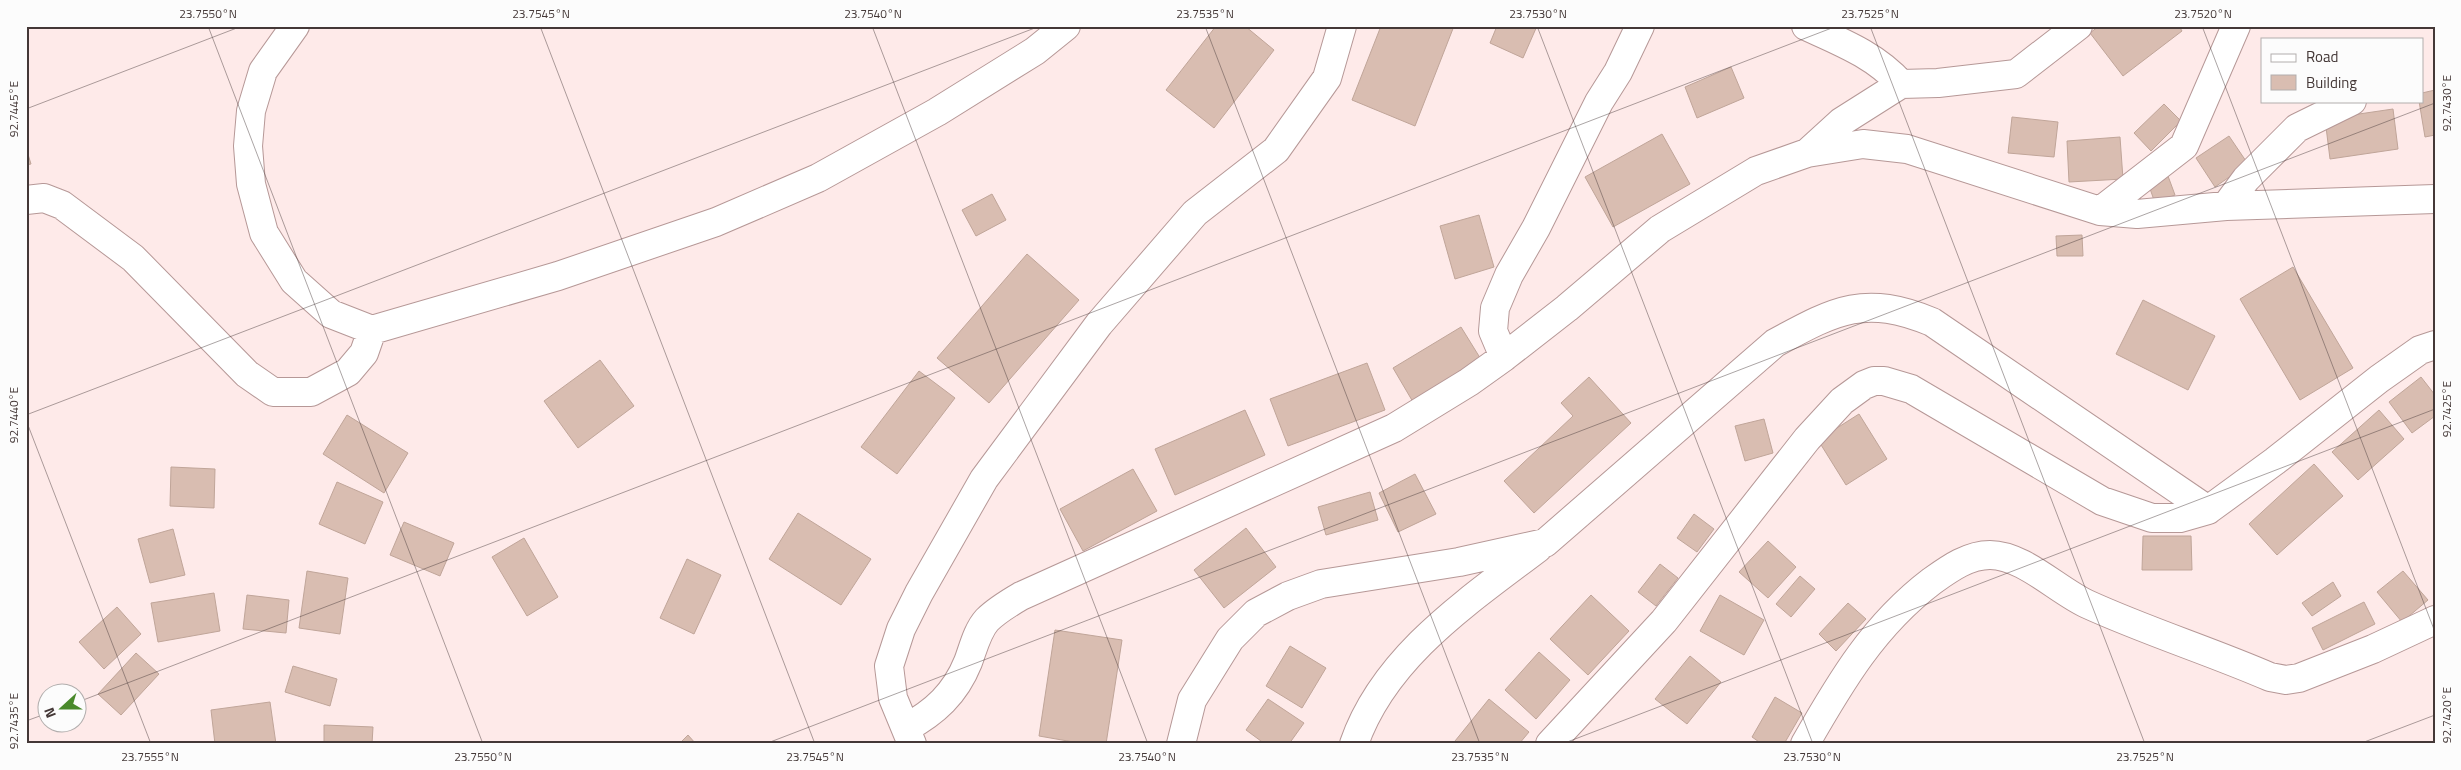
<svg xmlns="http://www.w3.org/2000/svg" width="2461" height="770" font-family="'Titillium Web',sans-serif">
<rect width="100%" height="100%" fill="#feeae9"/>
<path fill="#d9bdb1" stroke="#c0a599" d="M 1216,26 L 1245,26 L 1274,50 L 1214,128 L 1166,90 Z
M 1381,26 L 1454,26 L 1415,126 L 1352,100 Z
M 1497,26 L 1537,26 L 1523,58 L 1490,43 Z
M 2099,26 L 2179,26 L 2182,31 L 2123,76 L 2090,33 Z
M 1731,67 L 1744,98 L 1697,118 L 1685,87 Z
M 2435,90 L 2435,135 L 2425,137 L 2419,101 L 2422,101 L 2422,93 Z
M 2164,104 L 2181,121 L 2151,151 L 2134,133 Z
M 2393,109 L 2398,149 L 2330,159 L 2325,119 Z
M 2012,117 L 2058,122 L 2054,157 L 2008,153 Z
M 1662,134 L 1690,184 L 1613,227 L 1585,177 Z
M 2229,136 L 2248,164 L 2215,187 L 2196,158 Z
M 2120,137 L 2123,179 L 2069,182 L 2067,141 Z
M 26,148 L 31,164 L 26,165 Z
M 2168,176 L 2175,195 L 2155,203 L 2148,183 Z
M 992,194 L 1006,220 L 976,236 L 962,210 Z
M 1479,215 L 1494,267 L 1455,279 L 1440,226 Z
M 2082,235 L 2083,256 L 2057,256 L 2056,236 Z
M 1027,254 L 1079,300 L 989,403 L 937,358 Z
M 2293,267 L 2353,368 L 2300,400 L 2240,299 Z
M 2143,300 L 2215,336 L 2188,390 L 2116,354 Z
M 1461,327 L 1482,361 L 1413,402 L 1393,368 Z
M 600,360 L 634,406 L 578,448 L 544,401 Z
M 1367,363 L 1385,410 L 1288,446 L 1270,399 Z
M 919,371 L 955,398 L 897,474 L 861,447 Z
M 1589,377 L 1631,423 L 1534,513 L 1504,481 L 1573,416 L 1561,403 Z
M 2421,377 L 2435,395 L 2435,416 L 2412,433 L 2389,402 Z
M 1245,410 L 1265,455 L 1175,495 L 1155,449 Z
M 2379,410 L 2404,439 L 2358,480 L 2332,452 Z
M 1859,414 L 1887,459 L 1846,485 L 1818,440 Z
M 347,415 L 408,453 L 384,493 L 323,454 Z
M 1764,419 L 1773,453 L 1745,461 L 1735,426 Z
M 2314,464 L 2343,496 L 2277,555 L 2249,524 Z
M 171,467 L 215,469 L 214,508 L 170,506 Z
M 1133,469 L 1157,511 L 1083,551 L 1060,509 Z
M 1415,474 L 1436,514 L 1398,532 L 1379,493 Z
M 337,482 L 383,502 L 365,544 L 319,524 Z
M 1370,492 L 1378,520 L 1326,535 L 1318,507 Z
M 798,513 L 871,559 L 841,605 L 769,559 Z
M 1694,514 L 1714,529 L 1697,552 L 1677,538 Z
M 404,522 L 454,543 L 440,576 L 390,555 Z
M 1246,528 L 1276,567 L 1224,608 L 1194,570 Z
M 173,529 L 185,575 L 150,583 L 138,539 Z
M 2143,536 L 2191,536 L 2192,570 L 2142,570 Z
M 524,538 L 558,597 L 527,616 L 492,557 Z
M 1768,541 L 1796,567 L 1768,598 L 1739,572 Z
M 687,559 L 721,575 L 694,634 L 660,618 Z
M 1660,564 L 1678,578 L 1656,606 L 1638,592 Z
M 307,571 L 348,578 L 340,634 L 299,628 Z
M 2403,571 L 2428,600 L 2402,622 L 2377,592 Z
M 1800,576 L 1815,589 L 1791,617 L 1776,604 Z
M 2333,582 L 2341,596 L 2312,616 L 2302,603 Z
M 214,593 L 220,631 L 158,642 L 151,603 Z
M 247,595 L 289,600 L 286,633 L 243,629 Z
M 1591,595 L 1629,631 L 1588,675 L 1550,639 Z
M 1720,595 L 1764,620 L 1744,655 L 1700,631 Z
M 2364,602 L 2375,624 L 2323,650 L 2312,628 Z
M 1848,603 L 1866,619 L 1836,651 L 1819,634 Z
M 117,607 L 141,634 L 104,669 L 79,642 Z
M 1055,630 L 1122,640 L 1106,744 L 1085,744 L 1039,736 Z
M 1290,646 L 1326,668 L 1302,708 L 1266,686 Z
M 1539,652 L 1570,680 L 1536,719 L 1505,690 Z
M 136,653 L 159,674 L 121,715 L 98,694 Z
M 1690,656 L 1721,682 L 1687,724 L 1655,699 Z
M 293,666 L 337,679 L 330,706 L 285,692 Z
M 1775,697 L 1802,713 L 1784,744 L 1762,744 L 1752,737 Z
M 1268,699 L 1304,723 L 1289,744 L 1265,744 L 1246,730 Z
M 1489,699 L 1529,732 L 1519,744 L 1459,744 L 1455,741 Z
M 270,702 L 276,744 L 215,744 L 211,710 Z
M 324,725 L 373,727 L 372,744 L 324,744 Z
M 688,735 L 696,744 L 679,744 Z"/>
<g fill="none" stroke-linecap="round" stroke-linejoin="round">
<g stroke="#b69897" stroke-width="30">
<path id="minor" d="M 295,26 L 263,71 L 251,111 L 248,146 L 251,184 L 264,233 L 294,281 L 331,314 L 372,330 L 558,276 L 716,222 L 818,178 L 937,112 L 1035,51 L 1066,26
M 1806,26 C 1841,42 1875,55 1901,84
M 1807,153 L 1841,122 L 1901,84 L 1938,83 L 2016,74 L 2078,26
M 26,200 L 44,198 L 62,205 L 133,258 L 247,374 L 273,392 L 311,392 L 348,372 L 364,353 L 372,330
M 2226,206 L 2246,179 L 2297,128 L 2352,101
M 2100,211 L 2184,146 L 2236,26
M 1504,357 L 1493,331 L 1495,308 L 1509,275 L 1536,228 L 1599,102 L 1618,72 L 1640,26
M 906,728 C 935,712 955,694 968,662 C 973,649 977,631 987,620 C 997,610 1009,603 1021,596 L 1394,428 L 1469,382 L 1504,357 L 1567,308 L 1660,229 L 1756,171 L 1807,153 L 1863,144 L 1907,149 L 2100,211 L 2137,214 L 2226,206 L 2435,199
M 912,744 L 893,698 L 889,666 L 901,629 L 919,593 L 984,479 L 1099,324 L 1195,213 L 1276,150 L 1327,78 L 1342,26
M 1181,744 L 1192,700 L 1230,639 L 1256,613 L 1288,596 L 1321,584 L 1459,562 L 1545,543 L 1775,343 C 1836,310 1864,294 1932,322 L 2208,510
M 1354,744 C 1384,657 1467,602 1538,548
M 1550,744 L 1664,621 L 1807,439 L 1842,401 L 1864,385 L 1874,381 L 1884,381 L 1911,389 L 2102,501 L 2152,518 L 2180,518 L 2208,510 L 2275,461 L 2379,379 L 2420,350 L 2435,345
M 1805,744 C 1841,681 1874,625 1932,581 C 1949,569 1968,555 1990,555 C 2023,555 2057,590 2087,604 C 2146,631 2210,651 2270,677 L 2286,680 L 2299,678 L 2373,649 L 2435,620"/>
</g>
<use href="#minor" stroke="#fff" stroke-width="28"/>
</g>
<path fill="none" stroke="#443837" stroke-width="1" stroke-opacity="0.45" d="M 208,26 L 483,744M 540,26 L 815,744M 872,26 L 1148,744M 1205,26 L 1480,744M 1537,26 L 1813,744M 1870,26 L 2145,744M 2202,26 L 2435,632M 26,109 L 242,26M 26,415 L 1040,26M 26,420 L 151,744M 78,702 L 1837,26M 26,721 L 48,713M 765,744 L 2435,103M 1562,744 L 2435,409M 2359,744 L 2435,715"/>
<rect width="2461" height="770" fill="none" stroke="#fcfcfc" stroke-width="55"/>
<rect x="2261" y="38" width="162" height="65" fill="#fcfcfc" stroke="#b2aead"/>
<rect x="2271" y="54" width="25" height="8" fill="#ffffff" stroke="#b2aead"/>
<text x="2306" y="62" font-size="15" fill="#443837">Road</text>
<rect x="2271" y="75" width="25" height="15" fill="#d9bdb1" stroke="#b2aead"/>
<text x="2306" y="88" font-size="15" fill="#443837">Building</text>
<g transform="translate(62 708) rotate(249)"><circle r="24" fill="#fcfcfc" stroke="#b2aead"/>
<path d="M0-4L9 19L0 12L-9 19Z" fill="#49892b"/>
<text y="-8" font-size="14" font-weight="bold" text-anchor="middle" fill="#443837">N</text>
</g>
<rect x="28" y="28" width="2406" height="714" fill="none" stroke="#443837" stroke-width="2"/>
<g font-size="12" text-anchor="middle" fill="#443837">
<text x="208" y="18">23.7550°N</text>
<text x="541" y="18">23.7545°N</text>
<text x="873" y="18">23.7540°N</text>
<text x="1205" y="18">23.7535°N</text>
<text x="1538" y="18">23.7530°N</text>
<text x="1870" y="18">23.7525°N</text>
<text x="2203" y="18">23.7520°N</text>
<text transform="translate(2447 103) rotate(-90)" y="4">92.7430°E</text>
<text transform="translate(14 109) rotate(-90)" y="4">92.7445°E</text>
<text transform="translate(2447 409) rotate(-90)" y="4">92.7425°E</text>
<text transform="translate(14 415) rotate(-90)" y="4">92.7440°E</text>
<text transform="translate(2447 715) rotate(-90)" y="4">92.7420°E</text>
<text transform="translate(14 721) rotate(-90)" y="4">92.7435°E</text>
<text x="150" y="761">23.7555°N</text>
<text x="483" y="761">23.7550°N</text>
<text x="815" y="761">23.7545°N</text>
<text x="1147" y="761">23.7540°N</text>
<text x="1480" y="761">23.7535°N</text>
<text x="1812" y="761">23.7530°N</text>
<text x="2145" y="761">23.7525°N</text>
</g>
</svg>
